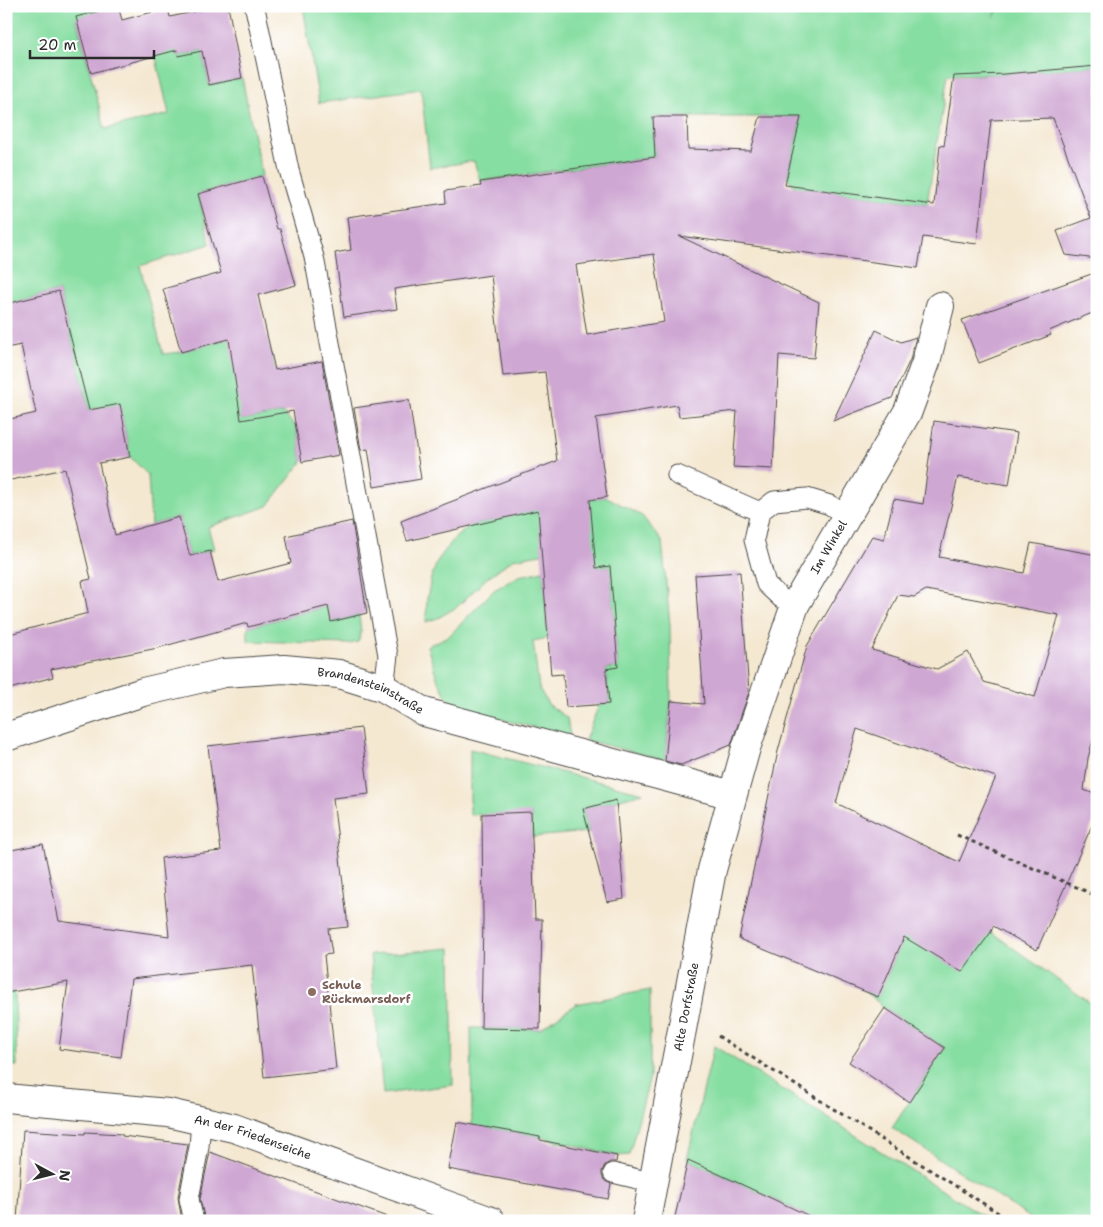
<svg xmlns="http://www.w3.org/2000/svg" width="1103" height="1227" font-family="'Shantell Sans',sans-serif">
<rect width="100%" height="100%" fill="#fff"/>
<filter id="ink" filterUnits="userSpaceOnUse"><feTurbulence type="fractalNoise" baseFrequency=".02" numOctaves="2"/><feDisplacementMap in="SourceGraphic" scale="10" xChannelSelector="R" yChannelSelector="G"/><feConvolveMatrix kernelMatrix="1 2 1 2 8 2 1 2 1" color-interpolation-filters="sRGB"/></filter>
<filter id="wash" filterUnits="userSpaceOnUse"><feTurbulence type="fractalNoise" baseFrequency=".0096" numOctaves="4" result="noise"/><feDisplacementMap in="SourceGraphic" scale="20" xChannelSelector="R" yChannelSelector="G"/><feGaussianBlur stdDeviation="1.12" result="paint"/><feColorMatrix in="noise" values="0 0 0 0 0 0 0 0 0 0 0 0 0 0 0 0 0 1.4 0 .05"/><feComposite in="paint" operator="in"/></filter>
<g filter="url(#wash)">
<rect width="100%" height="100%" fill="#f4e8d1"/>
<path fill="#87dea2" stroke="#598466" d="M 6,6 L 97,6 L 98,12 L 76,18 L 105,129 L 169,114 L 152,41 L 174,36 L 178,56 L 202,51 L 209,85 L 242,78 L 262,176 L 198,194 L 210,244 L 140,266 L 163,354 L 181,352 L 237,336 L 270,349 L 279,385 L 241,420 L 283,413 L 296,427 L 302,462 L 268,506 L 208,527 L 214,549 L 190,556 L 179,517 L 151,525 L 148,475 L 130,457 L 120,405 L 89,410 L 59,291 L 6,304 Z
M 303,6 L 1000,6 L 993,18 L 1000,6 L 1097,6 L 1097,66 L 1004,74 L 948,75 L 927,204 L 795,187 L 787,177 L 801,117 L 653,117 L 655,157 L 480,181 L 474,161 L 430,168 L 421,89 L 319,103 Z
M 607,497 L 642,516 L 662,541 L 670,625 L 671,701 L 665,760 L 585,740 L 599,705 L 609,703 L 606,669 L 618,667 L 610,566 L 596,568 L 557,551 L 513,559 L 488,577 L 457,607 L 438,618 L 426,622 L 427,599 L 431,578 L 438,560 L 454,539 L 469,526 L 563,503 Z
M 543,571 L 548,638 L 533,641 L 539,688 L 548,704 L 567,718 L 570,736 L 462,710 L 448,699 L 438,681 L 427,646 L 449,636 L 494,590 L 519,576 Z
M 328,606 L 332,622 L 359,615 L 361,632 L 358,642 L 349,644 L 248,641 L 248,627 Z
M 470,749 L 643,793 L 583,809 L 589,832 L 532,837 L 531,813 L 470,815 Z
M 991,932 L 1097,1008 L 1097,1221 L 1035,1221 L 892,1128 L 945,1048 L 885,1008 L 863,990 L 887,976 L 904,937 Z
M 451,948 L 453,1085 L 383,1094 L 370,955 Z
M 650,990 L 650,1077 L 629,1155 L 617,1156 L 540,1137 L 472,1125 L 471,1028 L 540,1029 L 576,1004 Z
M 15,992 L 17,1066 L 6,1065 L 6,993 Z
M 714,1046 L 991,1221 L 820,1221 L 687,1159 Z"/>
<g id="blocks">
<path fill="#cfa7d3" fill-rule="evenodd" d="M 118,6 L 122,20 L 168,8 L 170,17 L 220,6 L 228,6 L 242,78 L 209,85 L 202,51 L 178,56 L 177,50 L 91,73 L 76,17 Z
M 1097,66 L 1097,259 L 1066,255 L 1057,231 L 1091,218 L 1053,118 L 991,120 L 977,244 L 923,237 L 918,268 L 679,236 L 819,302 L 814,358 L 779,355 L 773,469 L 733,467 L 737,411 L 679,417 L 677,405 L 596,418 L 607,497 L 590,500 L 596,568 L 610,566 L 618,667 L 606,669 L 609,704 L 566,707 L 563,674 L 551,675 L 538,510 L 407,541 L 401,521 L 557,461 L 545,372 L 503,376 L 491,275 L 394,289 L 397,309 L 344,317 L 335,253 L 351,250 L 347,217 L 446,203 L 445,191 L 481,186 L 480,182 L 655,157 L 653,117 L 687,117 L 688,149 L 751,151 L 760,117 L 801,117 L 785,185 L 934,205 L 940,145 L 944,146 L 954,76 L 1004,74 ZM 654,254 L 664,322 L 587,335 L 576,265 Z
M 262,176 L 277,229 L 280,229 L 296,285 L 258,295 L 275,370 L 322,361 L 339,455 L 302,462 L 293,411 L 241,420 L 229,339 L 181,352 L 163,289 L 221,273 L 198,194 Z
M 1097,272 L 1097,311 L 1049,331 L 1051,335 L 979,363 L 962,320 Z
M 59,291 L 89,410 L 120,404 L 130,457 L 99,463 L 115,535 L 179,517 L 190,556 L 210,551 L 218,582 L 291,563 L 286,536 L 352,521 L 367,613 L 331,622 L 328,606 L 248,627 L 247,623 L 158,648 L 51,669 L 53,677 L 6,690 L 6,635 L 88,613 L 82,581 L 91,579 L 65,469 L 6,481 L 6,420 L 36,413 L 21,345 L 6,348 L 6,304 Z
M 876,330 L 901,342 L 916,337 L 910,360 L 892,398 L 833,421 Z
M 409,400 L 421,479 L 374,487 L 368,449 L 361,450 L 354,408 Z
M 934,421 L 1017,433 L 1009,485 L 958,477 L 939,557 L 1024,573 L 1031,543 L 1097,555 L 1097,726 L 1088,758 L 1084,790 L 1097,795 L 1097,814 L 1037,950 L 993,926 L 991,932 L 962,972 L 904,937 L 878,997 L 739,939 L 778,751 L 807,646 L 872,536 L 884,539 L 894,499 L 923,504 ZM 926,590 L 1059,615 L 1035,697 L 984,682 L 968,652 L 937,669 L 872,650 L 898,595 L 914,597 ZM 857,729 L 996,777 L 959,862 L 836,803 Z
M 740,572 L 749,692 L 731,745 L 681,765 L 665,761 L 671,701 L 704,704 L 695,575 Z
M 361,728 L 369,794 L 333,798 L 348,927 L 328,929 L 332,954 L 324,955 L 336,1069 L 264,1077 L 252,965 L 131,979 L 121,1057 L 59,1049 L 68,982 L 6,993 L 6,851 L 43,844 L 59,921 L 169,936 L 161,858 L 221,851 L 208,746 Z
M 616,800 L 624,899 L 607,902 L 583,809 Z
M 531,812 L 535,919 L 542,919 L 540,1029 L 481,1028 L 483,918 L 482,814 Z
M 885,1008 L 945,1048 L 909,1102 L 849,1062 Z
M 457,1122 L 540,1137 L 540,1140 L 617,1156 L 616,1162 L 610,1162 L 605,1165 L 602,1171 L 602,1176 L 605,1181 L 611,1184 L 608,1199 L 448,1169 Z
M 23,1130 L 85,1134 L 85,1132 L 122,1134 L 122,1136 L 188,1144 L 178,1197 L 182,1221 L 17,1221 Z
M 210,1152 L 387,1217 L 386,1221 L 205,1221 L 200,1199 Z
M 688,1160 L 745,1186 L 820,1221 L 674,1221 Z"/>
</g>
</g>
<g filter="url(#ink)">
<use href="#blocks" fill-opacity="0" stroke="#494744" stroke-width="1"/>
<g fill="none" stroke-linecap="round" stroke-linejoin="round">
<g stroke="#494744" stroke-width="21">
<path id="lane" d="M 255,8 L 289,170 L 314,257 L 388,655 L 384,688
M 677,475 L 760,512
M 795,605 L 781,598 L 766,584 L 754,540 L 760,512 L 774,501 L 807,498 L 830,505 L 848,517
M 613,1173 L 654,1183
M 194,1221 L 189,1199 L 199,1147 L 201,1121"/>
</g>
<g stroke="#494744" stroke-width="30">
<g id="street">
<path id="s1" d="M 6,737 L 143,692 L 224,673 L 284,669 L 339,674 L 384,688 L 424,712 L 732,795"/>
<path id="s2" d="M 6,1098 L 168,1113 L 234,1128 L 491,1221"/>
<path id="s3" d="M 646,1221 L 712,870 L 746,748 L 795,605 L 908,411 L 926,362 L 940,306"/>
</g>
</g>
<path stroke="#494744" stroke-width="3" stroke-dasharray="4 4" stroke-linecap="butt" d="M 957,835 L 1097,896
M 718,1036 L 1011,1221"/>
<use href="#lane" stroke="#fff" stroke-width="19"/>
<use href="#street" stroke="#fff" stroke-width="28"/>
</g>
</g>
<circle fill="#8d6e63" stroke="#fff" stroke-width="2" cx="312" cy="992" r="5"/>
<g text-anchor="middle" stroke-width="5" stroke-linejoin="round" paint-order="stroke">
<g font-size="12" fill="#2b2b2b" stroke="#fff">
<text dy="4" stroke="none"><textPath href="#s3" startOffset="702">Im Winkel</textPath></text>
<text dy="4" stroke="none"><textPath href="#s1" startOffset="378">Brandensteinstraße</textPath></text>
<text dy="4" stroke="none"><textPath href="#s3" startOffset="218">Alte Dorfstraße</textPath></text>
<text dy="4" stroke="none"><textPath href="#s2" startOffset="251">An der Friedenseiche</textPath></text>
</g>
<g font-size="12" font-weight="bold" fill="#785e54" stroke="#fff" text-anchor="start">
<text x="322" y="989">Schule<tspan x="322" dy="14">Rückmarsdorf</tspan></text>
</g>
</g>
<rect width="1103" height="1227" fill="none" stroke="#fff" stroke-width="25"/>
<g transform="translate(52 1174) rotate(97)" stroke="#ffffff" stroke-width="4" paint-order="stroke">
<path d="M0-4L9 19L0 12L-9 19Z" fill="#2b2b2b"/>
<text y="-8" font-size="14" font-weight="bold" text-anchor="middle" fill="#2b2b2b">N</text>
</g>
<path d="M30 50v8h124v-8" fill="none" stroke="#2b2b2b" stroke-width="2.5"/>
<text x="38" y="50" font-size="15" fill="#2b2b2b" stroke="#ffffff" stroke-width="4" paint-order="stroke">20 m</text>
</svg>
